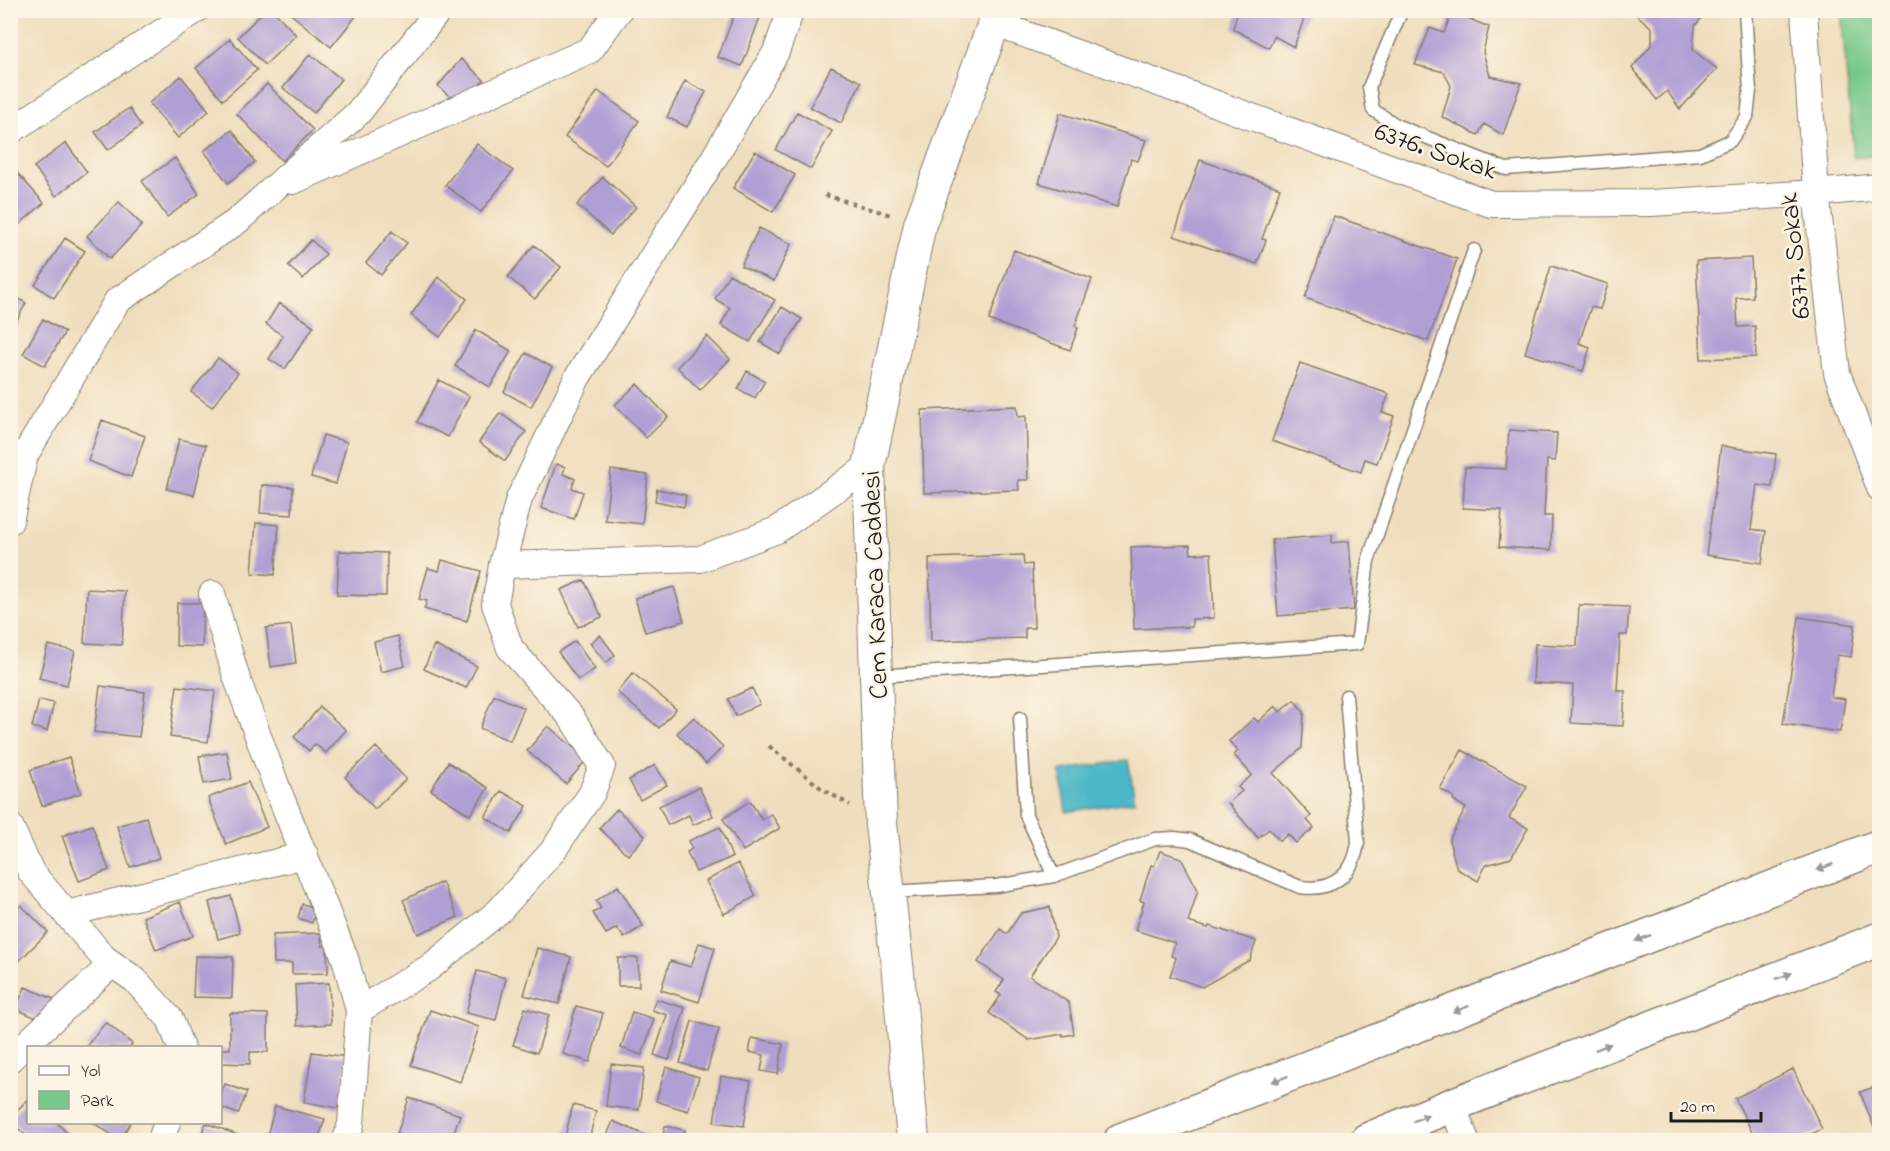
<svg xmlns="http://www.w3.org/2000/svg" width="1890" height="1151" font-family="'Indie Flower',sans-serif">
<rect width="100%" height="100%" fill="#fcf5e5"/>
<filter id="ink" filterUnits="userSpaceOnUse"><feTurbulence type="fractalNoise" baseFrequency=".0167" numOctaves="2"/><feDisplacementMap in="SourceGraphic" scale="12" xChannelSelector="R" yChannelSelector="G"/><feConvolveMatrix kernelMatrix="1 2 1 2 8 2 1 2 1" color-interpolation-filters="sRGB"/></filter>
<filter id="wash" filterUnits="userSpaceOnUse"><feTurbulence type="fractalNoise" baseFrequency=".008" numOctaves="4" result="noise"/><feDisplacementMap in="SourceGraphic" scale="24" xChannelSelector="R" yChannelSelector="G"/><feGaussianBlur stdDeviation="1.35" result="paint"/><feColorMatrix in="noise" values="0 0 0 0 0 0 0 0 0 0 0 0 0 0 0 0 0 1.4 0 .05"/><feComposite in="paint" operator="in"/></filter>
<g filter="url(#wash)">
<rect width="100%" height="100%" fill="#efdebd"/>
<path fill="#77c98b" stroke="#4a7254" stroke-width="1.5" d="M 1841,11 L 1879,11 L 1879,155 L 1854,158 Z"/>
<path fill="#4bb7c8" stroke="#346a72" stroke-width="1.5" d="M 1128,760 L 1135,801 L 1066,812 L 1060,771 Z"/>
<g id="blocks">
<path fill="#b09fd4" d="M 265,10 L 273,10 L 296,35 L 265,65 L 238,37 Z
M 296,10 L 361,10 L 331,47 L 292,15 Z
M 736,10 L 762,12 L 742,66 L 718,57 Z
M 1238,10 L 1307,10 L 1294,47 L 1274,36 L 1269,48 L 1233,29 Z
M 1631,10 L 1708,10 L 1695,26 L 1693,50 L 1717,69 L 1680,109 L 1667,91 L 1657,100 L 1632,68 L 1652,44 L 1652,28 Z
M 1452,12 L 1489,27 L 1483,52 L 1490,76 L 1521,83 L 1503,135 L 1484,124 L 1478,135 L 1442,117 L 1451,86 L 1444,72 L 1415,65 L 1430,28 L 1444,33 Z
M 230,39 L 257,70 L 223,100 L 196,68 Z
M 310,54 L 341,79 L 314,113 L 283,88 Z
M 461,59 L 484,80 L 461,107 L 438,86 Z
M 831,67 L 861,82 L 841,123 L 810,107 Z
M 181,76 L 209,111 L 178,138 L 149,103 Z
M 685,81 L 706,92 L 687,127 L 667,117 Z
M 267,84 L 313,130 L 282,161 L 237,114 Z
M 598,91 L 639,121 L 606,166 L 565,137 Z
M 129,108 L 141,126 L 108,150 L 95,132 Z
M 797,112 L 832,131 L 811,169 L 776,150 Z
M 1060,113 L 1146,140 L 1138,161 L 1131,159 L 1117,207 L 1039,183 Z
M 232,130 L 255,162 L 228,183 L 204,151 Z
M 66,143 L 87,172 L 56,196 L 34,167 Z
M 477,144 L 513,171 L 481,212 L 445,185 Z
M 755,151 L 795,175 L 773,212 L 733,188 Z
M 175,158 L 199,194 L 167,217 L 142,181 Z
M 1200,160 L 1280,188 L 1262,239 L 1266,240 L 1257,264 L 1174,236 Z
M 13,168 L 44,203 L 14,229 L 10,225 L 10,170 Z
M 603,177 L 636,207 L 611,235 L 577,205 Z
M 119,202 L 142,225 L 110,259 L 87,236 Z
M 1334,216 L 1457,259 L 1428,341 L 1305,298 Z
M 759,228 L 791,244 L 774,281 L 741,266 Z
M 392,231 L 407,243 L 381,275 L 366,263 Z
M 65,238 L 85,251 L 54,298 L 35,285 Z
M 311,240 L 326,254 L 303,279 L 288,266 Z
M 534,245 L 561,267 L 535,299 L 508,277 Z
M 1014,250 L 1092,279 L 1075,326 L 1078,328 L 1070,350 L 989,320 Z
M 1751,258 L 1753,297 L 1736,298 L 1738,327 L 1755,326 L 1756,357 L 1701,359 L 1696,261 Z
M 1551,266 L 1608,284 L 1600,309 L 1591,307 L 1579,343 L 1590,347 L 1583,371 L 1525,353 Z
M 729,274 L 775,300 L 750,342 L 721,325 L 730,308 L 715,299 Z
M 438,277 L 467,299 L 440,337 L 411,315 Z
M 10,294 L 26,303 L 10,333 Z
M 279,303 L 314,326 L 285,369 L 269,359 L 283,336 L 266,324 Z
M 782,307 L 802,319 L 780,354 L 760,342 Z
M 43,319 L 65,332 L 45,366 L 23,354 Z
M 476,330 L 511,351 L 490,387 L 455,366 Z
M 707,336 L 730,359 L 700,390 L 677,367 Z
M 526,353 L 552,367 L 531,407 L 504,392 Z
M 218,358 L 238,373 L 212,407 L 191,392 Z
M 1300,363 L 1389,394 L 1382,412 L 1394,416 L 1377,463 L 1365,459 L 1361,472 L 1272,441 Z
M 747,371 L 765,381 L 755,398 L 738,389 Z
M 439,380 L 469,396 L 448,437 L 417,422 Z
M 637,384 L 668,417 L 646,438 L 615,405 Z
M 1017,406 L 1018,417 L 1026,416 L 1028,480 L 1018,480 L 1019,490 L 924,493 L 922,410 Z
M 500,413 L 526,432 L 505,461 L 479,442 Z
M 102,420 L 145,436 L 131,477 L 88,461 Z
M 1509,430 L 1557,433 L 1555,461 L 1547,460 L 1544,516 L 1552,516 L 1551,550 L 1499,547 L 1502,510 L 1463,508 L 1465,467 L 1506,469 Z
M 323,435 L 347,442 L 336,484 L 311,477 Z
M 179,439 L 206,445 L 194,495 L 167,489 Z
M 1721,446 L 1776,454 L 1772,487 L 1757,485 L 1751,529 L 1766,531 L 1762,563 L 1706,555 Z
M 556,464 L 565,467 L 563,474 L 575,479 L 572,488 L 583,492 L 574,519 L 541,508 Z
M 611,470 L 648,475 L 642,524 L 605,520 Z
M 262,485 L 293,487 L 292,515 L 260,513 Z
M 657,489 L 686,495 L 684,507 L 655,501 Z
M 256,523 L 279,525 L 275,575 L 252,573 Z
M 1332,535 L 1332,543 L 1349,541 L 1354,610 L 1278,616 L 1272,540 Z
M 1190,545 L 1191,554 L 1211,553 L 1214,618 L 1192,619 L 1192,627 L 1134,629 L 1131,547 Z
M 339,551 L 387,553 L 386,596 L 337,595 Z
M 1023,555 L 1024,565 L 1032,564 L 1034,628 L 1025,628 L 1025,638 L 931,641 L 929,558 Z
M 442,560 L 481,571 L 467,621 L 424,609 L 427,601 L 419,599 L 428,568 L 439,571 Z
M 584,580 L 602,617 L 578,627 L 561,590 Z
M 674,587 L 684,621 L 645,632 L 635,598 Z
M 87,589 L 125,591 L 122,645 L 84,643 Z
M 177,603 L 203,603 L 202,647 L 176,646 Z
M 1579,605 L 1629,607 L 1627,635 L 1620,635 L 1617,691 L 1625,691 L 1623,726 L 1571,723 L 1573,685 L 1533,683 L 1535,644 L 1577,646 Z
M 1799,617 L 1855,625 L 1851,657 L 1837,655 L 1831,697 L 1845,699 L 1840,732 L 1783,724 Z
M 291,625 L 296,663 L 271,667 L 266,628 Z
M 600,635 L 615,655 L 606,663 L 590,643 Z
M 398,636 L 405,666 L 381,672 L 374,642 Z
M 575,641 L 595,669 L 578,680 L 558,652 Z
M 48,645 L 75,651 L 67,685 L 39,678 Z
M 434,645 L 477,666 L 466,688 L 424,669 Z
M 633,673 L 676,709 L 659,728 L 617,692 Z
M 100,686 L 145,692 L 139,737 L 94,732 Z
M 177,686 L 215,691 L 208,742 L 170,737 Z
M 752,688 L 760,704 L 736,716 L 728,699 Z
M 494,695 L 524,708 L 510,741 L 480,728 Z
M 39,700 L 54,703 L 47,731 L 32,727 Z
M 1294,700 L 1304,712 L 1302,748 L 1273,773 L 1311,816 L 1307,820 L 1314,828 L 1296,843 L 1288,834 L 1280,841 L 1269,829 L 1258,838 L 1228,803 L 1242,791 L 1238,787 L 1252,775 L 1234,755 L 1238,751 L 1229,741 L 1254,718 L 1258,722 L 1275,706 L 1280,712 Z
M 320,707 L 346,730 L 326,753 L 315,744 L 309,751 L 294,737 Z
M 694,717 L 723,747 L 706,764 L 677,733 Z
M 548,726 L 587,759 L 566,784 L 527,751 Z
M 376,747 L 406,779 L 375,809 L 345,777 Z
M 1462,750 L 1527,786 L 1509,818 L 1528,828 L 1511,858 L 1486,865 L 1478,881 L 1457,869 L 1449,840 L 1466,808 L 1453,800 L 1454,797 L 1440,789 Z
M 227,752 L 232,779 L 204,784 L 199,756 Z
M 69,757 L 81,793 L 42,806 L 30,770 Z
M 448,762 L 488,788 L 470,815 L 431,790 Z
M 655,765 L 667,785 L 640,800 L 629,780 Z
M 248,782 L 267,827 L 226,844 L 208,798 Z
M 699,787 L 713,816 L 693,825 L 689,815 L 668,825 L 659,806 Z
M 501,791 L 527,806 L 511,833 L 485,817 Z
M 750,801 L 762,820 L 771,814 L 780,828 L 743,851 L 723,819 Z
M 617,809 L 645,836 L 628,855 L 599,828 Z
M 146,817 L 159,858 L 130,867 L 117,826 Z
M 92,825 L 109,870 L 79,881 L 62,836 Z
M 720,827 L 732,857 L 696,872 L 687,852 L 692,849 L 688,841 Z
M 1160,851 L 1181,858 L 1198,890 L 1188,922 L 1208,928 L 1209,926 L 1256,941 L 1250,960 L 1202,987 L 1170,976 L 1176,958 L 1171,956 L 1175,943 L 1135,930 L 1144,902 L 1140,900 L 1151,865 L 1154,866 Z
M 738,863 L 756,896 L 724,914 L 706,881 Z
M 442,882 L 458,917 L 418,934 L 403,900 Z
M 618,886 L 643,926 L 624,938 L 617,928 L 606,934 L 593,913 L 601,908 L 596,901 Z
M 231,896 L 240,933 L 218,939 L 209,902 Z
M 180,902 L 193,936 L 156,950 L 143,917 Z
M 302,904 L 317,908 L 312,923 L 298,918 Z
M 21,905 L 48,932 L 10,970 L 10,915 Z
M 1050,907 L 1056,937 L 1030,976 L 1069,1003 L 1074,1034 L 1063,1036 L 1063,1034 L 1029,1040 L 989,1013 L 1001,995 L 996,992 L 1004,980 L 978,962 L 1000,929 L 1007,934 L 1021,913 Z
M 321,933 L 322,946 L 327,946 L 328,973 L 292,974 L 292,963 L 274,963 L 273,935 Z
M 699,943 L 715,948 L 699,1002 L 661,990 L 670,961 L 691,967 Z
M 537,948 L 571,957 L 559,1004 L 524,995 Z
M 195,956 L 233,957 L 232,998 L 193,997 Z
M 618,958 L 638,958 L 639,986 L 618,986 Z
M 477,971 L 506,978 L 496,1020 L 466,1013 Z
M 329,983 L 331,1024 L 297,1026 L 295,985 Z
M 25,987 L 56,1000 L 46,1022 L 16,1009 Z
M 656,999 L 685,1008 L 669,1060 L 654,1055 L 667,1015 L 652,1010 Z
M 576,1006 L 603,1013 L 590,1062 L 563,1054 Z
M 525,1008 L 549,1015 L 537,1053 L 513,1045 Z
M 430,1010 L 479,1027 L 460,1082 L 411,1065 Z
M 632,1012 L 654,1019 L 642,1055 L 621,1048 Z
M 230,1013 L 268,1014 L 268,1052 L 250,1052 L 250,1064 L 220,1063 L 221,1049 L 230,1049 Z
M 692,1021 L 719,1029 L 707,1071 L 680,1063 Z
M 106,1022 L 132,1044 L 130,1048 L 85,1048 Z
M 752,1038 L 783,1044 L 778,1074 L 761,1071 L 764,1055 L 749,1052 Z
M 312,1052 L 347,1057 L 339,1108 L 304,1102 Z
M 611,1064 L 644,1068 L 639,1110 L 606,1106 Z
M 666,1067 L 699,1077 L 688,1111 L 656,1101 Z
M 1793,1069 L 1822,1129 L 1799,1140 L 1750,1140 L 1755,1138 L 1735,1098 Z
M 721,1076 L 751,1081 L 744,1126 L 714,1122 Z
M 225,1084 L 247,1092 L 238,1114 L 220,1107 L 220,1096 Z
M 1880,1085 L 1880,1140 L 1879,1140 L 1860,1092 Z
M 409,1098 L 460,1115 L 451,1140 L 395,1140 Z
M 28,1099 L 28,1122 L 56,1122 L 68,1134 L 61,1140 L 31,1140 L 10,1121 L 10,1118 Z
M 573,1105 L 596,1111 L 589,1140 L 564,1140 Z
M 275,1106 L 325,1119 L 318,1140 L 266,1140 Z
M 613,1121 L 647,1136 L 646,1140 L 605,1140 Z
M 92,1122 L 131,1122 L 120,1140 Z
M 206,1123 L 243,1137 L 242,1140 L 199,1140 Z
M 665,1126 L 685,1130 L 683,1140 L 662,1140 Z
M 81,1135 L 94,1140 L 79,1140 Z"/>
</g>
</g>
<g filter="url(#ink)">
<use href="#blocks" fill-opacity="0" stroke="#867d6c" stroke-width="1.5"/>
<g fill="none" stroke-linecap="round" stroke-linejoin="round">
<g stroke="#867d6c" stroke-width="15">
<path id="service" d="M 1402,10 L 1369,87 L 1373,110 L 1398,126 L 1506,169 L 1700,154 L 1730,141 L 1747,117 L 1750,91 L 1745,10
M 877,676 L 1357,644 L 1368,561 L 1474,250
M 1020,718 L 1026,815 L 1054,876
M 890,892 L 996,886 L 1054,876 L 1155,839 L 1175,838 L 1190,840 L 1300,887 C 1333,892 1354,874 1358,842 L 1346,696"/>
</g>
<g stroke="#867d6c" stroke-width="28">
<path id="minor" d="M 1804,10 L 1816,193 L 1837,373 L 1880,488
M 994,23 L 1491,204 L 1651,203 L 1816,193 L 1880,187
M 10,131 L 196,10
M 293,181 L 590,50 L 619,10
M 10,521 L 25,455 L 117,301 L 236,222 L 358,113 L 439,10
M 502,565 L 700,559 L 777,530 L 869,466
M 212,594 L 236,676 L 276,785 L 345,958 L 359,1010 L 351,1124 L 346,1140
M 10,826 L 31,872 L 104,958 L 135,980 L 170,1019 L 181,1048
M 66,914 L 305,855
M 359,1010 L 429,968 L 499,911 L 552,852 L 592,793 L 602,766 L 571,717 L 510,648 L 495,604 L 502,565 L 519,499 L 577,378 L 714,158 L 776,52 L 791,10
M 10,1059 L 112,964
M 1452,1105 L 1466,1140
M 161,1140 L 167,1122"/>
</g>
<g stroke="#867d6c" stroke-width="34">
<path id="tertiary" d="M 913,1140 L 898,973 L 881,824 L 869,466 L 920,224 L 999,10"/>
</g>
<g stroke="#867d6c" stroke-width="36">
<path id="primary" d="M 1121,1140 L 1880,846
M 1367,1140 L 1452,1105 L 1880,939"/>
</g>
<path stroke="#867d6c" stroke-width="4" stroke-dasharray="4.5 4.5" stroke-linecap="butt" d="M 825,195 L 891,215
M 769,746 L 821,788 L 850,805"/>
<use href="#service" stroke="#fff" stroke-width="12"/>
<use href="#minor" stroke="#fff" stroke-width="26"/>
<use href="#tertiary" stroke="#fff" stroke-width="32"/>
<use href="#primary" stroke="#fff" stroke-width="33"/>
</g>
<defs><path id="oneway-solid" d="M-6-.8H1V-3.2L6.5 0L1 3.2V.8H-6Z" transform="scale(1.5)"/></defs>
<g fill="#999">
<use href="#oneway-solid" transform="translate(1825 867) rotate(159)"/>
<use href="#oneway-solid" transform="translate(1643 938) rotate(159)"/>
<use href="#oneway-solid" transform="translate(1784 976) rotate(-21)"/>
<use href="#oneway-solid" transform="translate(1461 1009) rotate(159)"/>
<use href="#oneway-solid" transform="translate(1603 1047) rotate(-21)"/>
<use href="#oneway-solid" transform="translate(1280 1079) rotate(159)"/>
<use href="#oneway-solid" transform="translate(1421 1118) rotate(-23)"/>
</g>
</g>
<g text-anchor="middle" stroke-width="5" stroke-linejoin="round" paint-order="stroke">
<g font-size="27" fill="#1c1c1c" stroke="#fcf5e5">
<text transform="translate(1436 150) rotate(19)" y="9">6376. Sokak</text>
<text transform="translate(1794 256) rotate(-96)" y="9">6377. Sokak</text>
<text transform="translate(874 585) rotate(-92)" y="9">Cem Karaca Caddesi</text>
</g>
</g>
<rect width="1890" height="1151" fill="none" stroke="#fcf5e5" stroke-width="36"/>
<rect x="27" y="1046" width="195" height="78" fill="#fcf5e5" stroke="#a29e95" stroke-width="1.5"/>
<rect x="39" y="1066" width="30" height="9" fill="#ffffff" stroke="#a29e95" stroke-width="1.5"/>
<text x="81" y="1076" font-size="18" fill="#1c1c1c">Yol</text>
<rect x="39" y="1091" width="30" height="18" fill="#77c98b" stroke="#a29e95" stroke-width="1.5"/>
<text x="81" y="1106" font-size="18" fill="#1c1c1c">Park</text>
<path d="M1671 1112v9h90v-9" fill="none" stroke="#1c1c1c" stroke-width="3"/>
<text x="1680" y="1112" font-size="18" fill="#1c1c1c" stroke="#fcf5e5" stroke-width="4.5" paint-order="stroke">20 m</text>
</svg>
